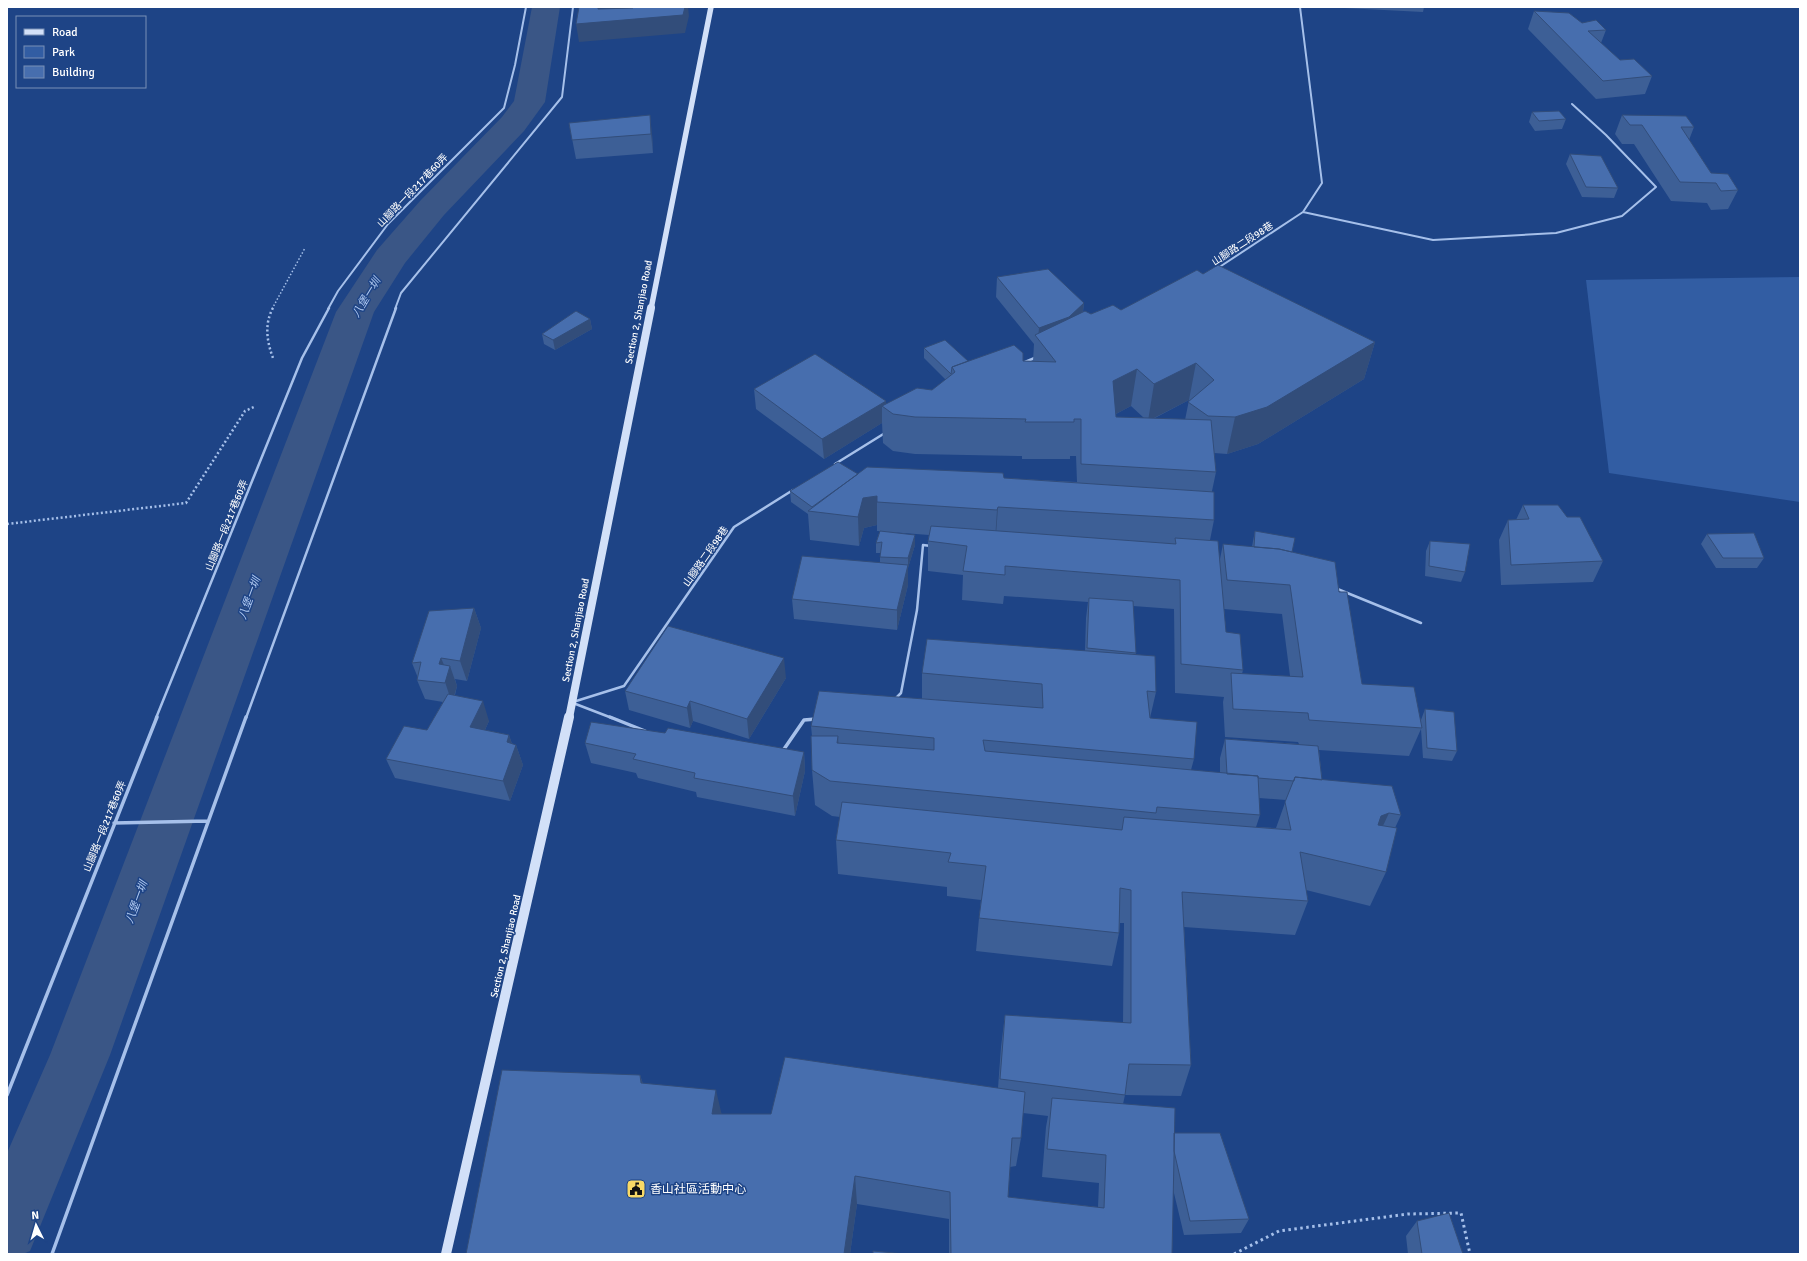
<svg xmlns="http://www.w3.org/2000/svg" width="1807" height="1261" font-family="Signika,'Noto Sans TC',sans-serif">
<rect width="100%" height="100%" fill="#1e4486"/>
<path fill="#325da3" d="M 1800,277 L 1800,502 L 1609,473 L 1586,280 Z"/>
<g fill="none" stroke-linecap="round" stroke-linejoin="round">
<path fill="#3a5686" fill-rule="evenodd" d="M 532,7 L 560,7 L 545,102 L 524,131 L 444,215 L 405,263 L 374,312 L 110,1055 L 30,1251 L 23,1254 L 7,1254 L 7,1153 L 50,1055 L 336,312 L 377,250 L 420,201 L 502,117 L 514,101 Z"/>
<path stroke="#a6c0ea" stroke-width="1.5" stroke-dasharray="1.5 2" stroke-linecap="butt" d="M 272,309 L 305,248"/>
<path stroke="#a6c0ea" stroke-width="2.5" stroke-dasharray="2 2.5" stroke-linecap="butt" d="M 273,308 C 264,324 267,342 273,358
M 7,524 L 186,503 L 245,411 L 254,407"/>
<path stroke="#a6c0ea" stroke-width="3" stroke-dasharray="2.5 3.5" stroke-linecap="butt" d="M 1234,1254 L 1279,1231 L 1408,1214 L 1461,1213 L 1470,1254"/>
<path stroke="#a6c0ea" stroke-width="2" d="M 1303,212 L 1433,240 L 1556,233 L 1622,216 L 1656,187 L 1606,135 L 1572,104
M 1218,268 L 1303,212 L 1322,183 L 1300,7
M 328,309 L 338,291 L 388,224 L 504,108 L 515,65 L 526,7
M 395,309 L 401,293 L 562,97 L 573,7"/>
<path stroke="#a6c0ea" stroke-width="2.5" d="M 1025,362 L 1037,357
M 835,464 L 885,433
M 1335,588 L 1421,623
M 895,699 L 901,693 L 917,610 L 923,545 L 931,546
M 573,702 L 624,686 L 734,527 L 793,490
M 573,703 L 612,718
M 156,718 L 302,358 L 329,308
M 246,718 L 396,308"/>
<path stroke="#a6c0ea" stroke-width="3.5" d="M 610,717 L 645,731
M 782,752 L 804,720 L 816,719
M 114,823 L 208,821
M 7,1095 L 157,717
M 52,1254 L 246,717"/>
<path stroke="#d2e0f8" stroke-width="5.5" d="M 651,309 L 711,7"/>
<path stroke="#d2e0f8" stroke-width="8" d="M 569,718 L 651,308"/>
<path stroke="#d2e0f8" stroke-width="10" d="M 446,1254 L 569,717"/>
</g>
<path fill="#3d5f96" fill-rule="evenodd" d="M 1325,7 L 1424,7 L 1423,12 Z
M 1534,11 L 1582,23 L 1606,30 L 1601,43 L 1620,60 L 1652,76 L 1645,94 L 1596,99 L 1528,29 Z
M 1532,112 L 1566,119 L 1562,129 L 1535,131 L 1529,122 Z
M 1622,115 L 1694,127 L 1689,140 L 1711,173 L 1738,190 L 1728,209 L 1711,210 L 1707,203 L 1671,201 L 1634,144 L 1622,144 L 1615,134 Z
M 569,123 L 652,134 L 653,153 L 576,159 Z
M 1570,154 L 1618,188 L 1614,198 L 1582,197 L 1566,164 Z
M 1203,274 L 1375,342 L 1364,379 L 1258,444 L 1227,454 L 1214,453 L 1216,472 L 1212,491 L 1214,520 L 1210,540 L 1220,559 L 1223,544 L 1252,547 L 1253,541 L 1255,531 L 1292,552 L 1339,592 L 1362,684 L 1421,723 L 1421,720 L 1425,709 L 1457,751 L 1452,761 L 1423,758 L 1421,729 L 1409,756 L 1319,750 L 1322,780 L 1401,815 L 1395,828 L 1386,872 L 1370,906 L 1306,890 L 1308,901 L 1295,935 L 1184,927 L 1191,1065 L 1181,1096 L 1125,1095 L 1123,1104 L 1174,1133 L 1249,1219 L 1241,1233 L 1184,1235 L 1173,1189 L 1172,1254 L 949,1254 L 949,1219 L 857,1204 L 850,1254 L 466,1254 L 640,1075 L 643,1084 L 722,1114 L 771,1114 L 998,1088 L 1001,1047 L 1005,1015 L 1123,1023 L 1124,923 L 1120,923 L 1119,933 L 1112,966 L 976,951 L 979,918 L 981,900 L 947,896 L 947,887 L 838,874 L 836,840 L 840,817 L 832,816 L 815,805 L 812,770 L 812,736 L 811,726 L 922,699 L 922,673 L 1085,651 L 1086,618 L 1088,602 L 1004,596 L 1003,604 L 962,600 L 963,575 L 928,571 L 928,541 L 929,535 L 890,532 L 915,535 L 915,545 L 908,568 L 908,585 L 897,630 L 794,619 L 792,599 L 880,562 L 880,553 L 876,553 L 876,543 L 880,531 L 877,531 L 877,525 L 864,528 L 859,546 L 810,540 L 808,514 L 791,502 L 790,491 L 858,474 L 1004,478 L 1077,482 L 1076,456 L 1070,456 L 1070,459 L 1022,459 L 1022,456 L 915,454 L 893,451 L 883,443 L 882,423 L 824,459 L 756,409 L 754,389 L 886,401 L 886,404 L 932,390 L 946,380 L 924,358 L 924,348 L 968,361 L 1033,361 L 1034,344 L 996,297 L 997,277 L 1084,303 L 1083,312 L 1091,314 L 1121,310 ZM 1189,400 L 1185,420 L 1153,419 ZM 1131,406 L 1144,418 L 1116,417 L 1116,414 ZM 1133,606 L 1174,609 L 1175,693 L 1224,697 L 1223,702 L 1225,737 L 1298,742 L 1299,744 L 1225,739 L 1220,758 L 1220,773 L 1191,770 L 1194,759 L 1150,718 L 1156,692 L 1136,655 ZM 1224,609 L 1282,614 L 1290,676 L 1242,674 L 1243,670 L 1226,632 ZM 1259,798 L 1286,800 L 1276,828 L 1256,827 L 1260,815 ZM 1023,1113 L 1048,1116 L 1046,1127 L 1042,1177 L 1099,1183 L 1098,1207 L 1008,1197 L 1010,1167 L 1016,1166 L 1021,1138 Z
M 590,319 L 592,329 L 555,350 L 544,344 L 542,334 Z
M 1523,505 L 1567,517 L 1603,561 L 1593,582 L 1501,585 L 1499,540 L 1508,520 L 1516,520 Z
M 1707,534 L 1764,558 L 1757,568 L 1716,568 L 1701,544 Z
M 1430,541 L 1465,572 L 1461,582 L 1425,576 L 1426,551 Z
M 474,608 L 481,628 L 467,681 L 455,679 L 457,686 L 455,695 L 489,721 L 485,730 L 509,735 L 512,744 L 516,745 L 523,765 L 510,801 L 395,778 L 386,759 L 427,730 L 443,702 L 425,699 L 417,680 L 418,678 L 412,663 Z
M 786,678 L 749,739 L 693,721 L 690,728 L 629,710 L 625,691 Z
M 585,743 L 804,752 L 805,771 L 795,816 L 697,797 L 696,792 L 638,778 L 636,773 L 591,763 Z
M 1417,1221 L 1463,1254 L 1408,1254 L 1406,1236 Z"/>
<path fill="#324d7a" d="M 598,7 L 600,7 L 601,19 L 685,7 L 688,7 L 689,16 L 685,33 L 579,42 L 576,24 Z
M 650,115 L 652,134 L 653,153 L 651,134 Z
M 1084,303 L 1081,323 L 1038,339 L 1039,328 Z
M 590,319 L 592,329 L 555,350 L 553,340 Z
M 1375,342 L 1364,379 L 1258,444 L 1227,454 L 1235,417 Z
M 1196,363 L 1189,400 L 1148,421 L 1154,384 Z
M 1137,369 L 1131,406 L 1108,418 L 1113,381 Z
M 886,401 L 886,409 L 882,406 L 882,423 L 824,459 L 822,439 Z
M 877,496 L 877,525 L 864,528 L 859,546 L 858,517 L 863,498 Z
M 998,507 L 996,536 L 995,540 L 997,510 Z
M 915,535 L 915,545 L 908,568 L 908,585 L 897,630 L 897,610 L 908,565 L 908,558 Z
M 474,608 L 481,628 L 467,681 L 460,661 Z
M 441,658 L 448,674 L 450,666 L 457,686 L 452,703 L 439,664 Z
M 784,658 L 786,678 L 749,739 L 747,719 Z
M 483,701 L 489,721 L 477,747 L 470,727 Z
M 690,701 L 693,721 L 690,728 L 687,708 Z
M 509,735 L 514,750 L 516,745 L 523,765 L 510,801 L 503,781 L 507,742 Z
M 838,736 L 840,772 L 837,743 Z
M 804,752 L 805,771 L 795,816 L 793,796 Z
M 1389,813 L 1373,847 L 1366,851 L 1381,816 Z
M 640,1075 L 650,1105 L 641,1083 Z
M 716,1090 L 723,1120 L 712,1114 Z
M 855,1176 L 857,1204 L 850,1254 L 844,1254 Z"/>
<path fill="#476eae" stroke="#324d7a" d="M 579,7 L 598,7 L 598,9 L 633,8 L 632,7 L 685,7 L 683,15 L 576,24 Z
M 1534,11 L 1569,13 L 1582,23 L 1596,20 L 1606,30 L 1588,31 L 1620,60 L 1634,59 L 1652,76 L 1603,81 Z
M 1559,111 L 1566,119 L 1539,121 L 1532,112 Z
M 650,115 L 651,134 L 572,140 L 569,123 Z
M 1622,115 L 1686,116 L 1694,127 L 1681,127 L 1711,173 L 1728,174 L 1738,190 L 1721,191 L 1716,183 L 1680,182 L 1642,125 L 1630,125 Z
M 1570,154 L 1601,156 L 1618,188 L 1586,187 Z
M 1218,265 L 1375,342 L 1267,407 L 1235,417 L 1208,416 L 1188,402 L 1214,380 L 1196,363 L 1154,384 L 1137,369 L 1113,381 L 1116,417 L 1211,420 L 1216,472 L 1081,464 L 1081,419 L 1074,419 L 1074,422 L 1025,422 L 1026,419 L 915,417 L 893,414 L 882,406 L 917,388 L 932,390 L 955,372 L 952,367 L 1014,345 L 1023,353 L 1023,361 L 1056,362 L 1035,335 L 1085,311 L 1091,314 L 1113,305 L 1121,310 L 1197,270 L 1203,274 Z
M 1048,269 L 1084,303 L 1069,317 L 1039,328 L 997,277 Z
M 576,311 L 590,319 L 553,340 L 542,334 Z
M 945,340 L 968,361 L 952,367 L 951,374 L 924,348 Z
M 815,354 L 886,401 L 822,439 L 754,389 Z
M 838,462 L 858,474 L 812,507 L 790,491 Z
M 867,467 L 1003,473 L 1004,478 L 1214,492 L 1214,520 L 998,507 L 997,510 L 877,502 L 877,496 L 863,498 L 858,517 L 808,511 Z
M 1523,505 L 1558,505 L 1567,517 L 1580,517 L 1603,561 L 1511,565 L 1508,520 L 1529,519 Z
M 931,526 L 1176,544 L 1175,538 L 1218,541 L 1226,632 L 1240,634 L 1243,670 L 1181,664 L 1180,580 L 1005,566 L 1005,575 L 963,571 L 967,546 L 928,541 Z
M 880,531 L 915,535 L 908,558 L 880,557 L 882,542 L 876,543 Z
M 1255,531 L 1295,538 L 1292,552 L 1279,549 L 1254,547 Z
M 1754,533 L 1764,558 L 1723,558 L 1707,534 Z
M 1430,541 L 1470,544 L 1465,572 L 1429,566 Z
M 1223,544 L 1279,549 L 1335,562 L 1339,592 L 1347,592 L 1362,684 L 1414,687 L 1422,728 L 1309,720 L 1308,713 L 1233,709 L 1231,673 L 1303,677 L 1290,585 L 1227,580 Z
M 802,556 L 908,565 L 897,610 L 792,599 Z
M 1089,598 L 1133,601 L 1136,653 L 1087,648 Z
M 474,608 L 460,661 L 441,658 L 439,664 L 450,666 L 445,683 L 417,680 L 421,662 L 412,663 L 429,611 Z
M 668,626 L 784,658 L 747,719 L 690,701 L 687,708 L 625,691 Z
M 927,639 L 1155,656 L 1156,692 L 1147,691 L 1150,718 L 1197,722 L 1194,759 L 983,740 L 985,751 L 1258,776 L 1260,815 L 1157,807 L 1156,813 L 830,781 L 812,770 L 811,736 L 838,736 L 837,743 L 934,750 L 934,738 L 811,726 L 819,691 L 1043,708 L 1042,684 L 922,673 Z
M 448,694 L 483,701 L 470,727 L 509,735 L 507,742 L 516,745 L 503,781 L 386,759 L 404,726 L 427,730 Z
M 1425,709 L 1454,712 L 1457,751 L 1427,748 Z
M 591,722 L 665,733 L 668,728 L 804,752 L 793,796 L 694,778 L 695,773 L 633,759 L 636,754 L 585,743 Z
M 1225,739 L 1318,746 L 1322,780 L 1295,777 L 1294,781 L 1258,778 L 1258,776 L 1227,774 Z
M 1295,777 L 1392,786 L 1401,815 L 1389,813 L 1381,816 L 1378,825 L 1397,828 L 1386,872 L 1300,852 L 1308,901 L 1182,892 L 1191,1065 L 1129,1064 L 1125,1095 L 1000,1079 L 1005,1015 L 1131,1023 L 1131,890 L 1120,888 L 1119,933 L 979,918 L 986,866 L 948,862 L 951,853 L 836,840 L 842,802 L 1122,830 L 1124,817 L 1291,830 L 1285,802 Z
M 785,1057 L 1025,1092 L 1021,1138 L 1012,1138 L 1008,1197 L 1104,1208 L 1106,1155 L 1047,1149 L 1052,1098 L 1175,1108 L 1172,1254 L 951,1254 L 950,1192 L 855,1176 L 844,1254 L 466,1254 L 502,1070 L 640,1075 L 641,1083 L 716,1090 L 712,1114 L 771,1114 Z
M 1174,1133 L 1220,1133 L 1249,1219 L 1190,1221 L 1174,1151 Z
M 1449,1213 L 1463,1254 L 1422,1254 L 1417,1221 Z
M 873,1251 L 905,1254 L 873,1254 Z"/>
<defs>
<g id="civic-square" transform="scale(1)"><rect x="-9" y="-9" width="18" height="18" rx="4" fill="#f9d966" stroke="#1e4486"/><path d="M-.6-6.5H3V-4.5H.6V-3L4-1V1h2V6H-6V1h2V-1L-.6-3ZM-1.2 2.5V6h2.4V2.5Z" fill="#111"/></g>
</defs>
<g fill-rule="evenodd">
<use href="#civic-square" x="636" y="1189"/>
</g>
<g text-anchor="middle" stroke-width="3" stroke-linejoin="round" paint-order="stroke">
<g font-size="10" fill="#fff" stroke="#1e4486">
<text transform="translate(412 190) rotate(-46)" y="4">山腳路一段217巷60弄</text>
<text transform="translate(1242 243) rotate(-33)" y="4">山腳路二段98巷</text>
<text transform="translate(638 312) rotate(-79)" y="4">Section 2, Shanjiao Road</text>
<text transform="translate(226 525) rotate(-68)" y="4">山腳路一段217巷60弄</text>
<text transform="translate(705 556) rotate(-55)" y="4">山腳路二段98巷</text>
<text transform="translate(575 630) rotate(-79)" y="4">Section 2, Shanjiao Road</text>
<text transform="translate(104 826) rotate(-68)" y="4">山腳路一段217巷60弄</text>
<text transform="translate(505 946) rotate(-77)" y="4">Section 2, Shanjiao Road</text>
</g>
<g font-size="11" font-style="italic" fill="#b2cbf2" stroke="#1e4486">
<text transform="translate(366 297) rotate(-59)" y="4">八堡一圳</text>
<text transform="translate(249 598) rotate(-70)" y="4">八堡一圳</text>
<text transform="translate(136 902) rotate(-70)" y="4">八堡一圳</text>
</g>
<g font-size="12" fill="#fff" stroke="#1e4486" text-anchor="start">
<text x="650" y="1193">香山社區活動中心</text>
</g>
</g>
<rect width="1807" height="1261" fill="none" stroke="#ffffff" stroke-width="16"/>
<rect x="16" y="16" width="130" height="72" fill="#1e4486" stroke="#788fb6"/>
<rect x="24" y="29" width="20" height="6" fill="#d2e0f8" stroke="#788fb6"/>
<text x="52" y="36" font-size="12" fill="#ffffff">Road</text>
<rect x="24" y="46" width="20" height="12" fill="#325da3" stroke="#788fb6"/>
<text x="52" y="56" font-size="12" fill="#ffffff">Park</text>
<rect x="24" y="66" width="20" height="12" fill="#476eae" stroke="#788fb6"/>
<text x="52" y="76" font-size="12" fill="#ffffff">Building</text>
<g transform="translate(36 1225) rotate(355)" stroke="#1e4486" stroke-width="3" paint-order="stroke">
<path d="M0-3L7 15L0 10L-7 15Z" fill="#ffffff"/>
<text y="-6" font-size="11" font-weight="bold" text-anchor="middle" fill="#ffffff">N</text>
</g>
</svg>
